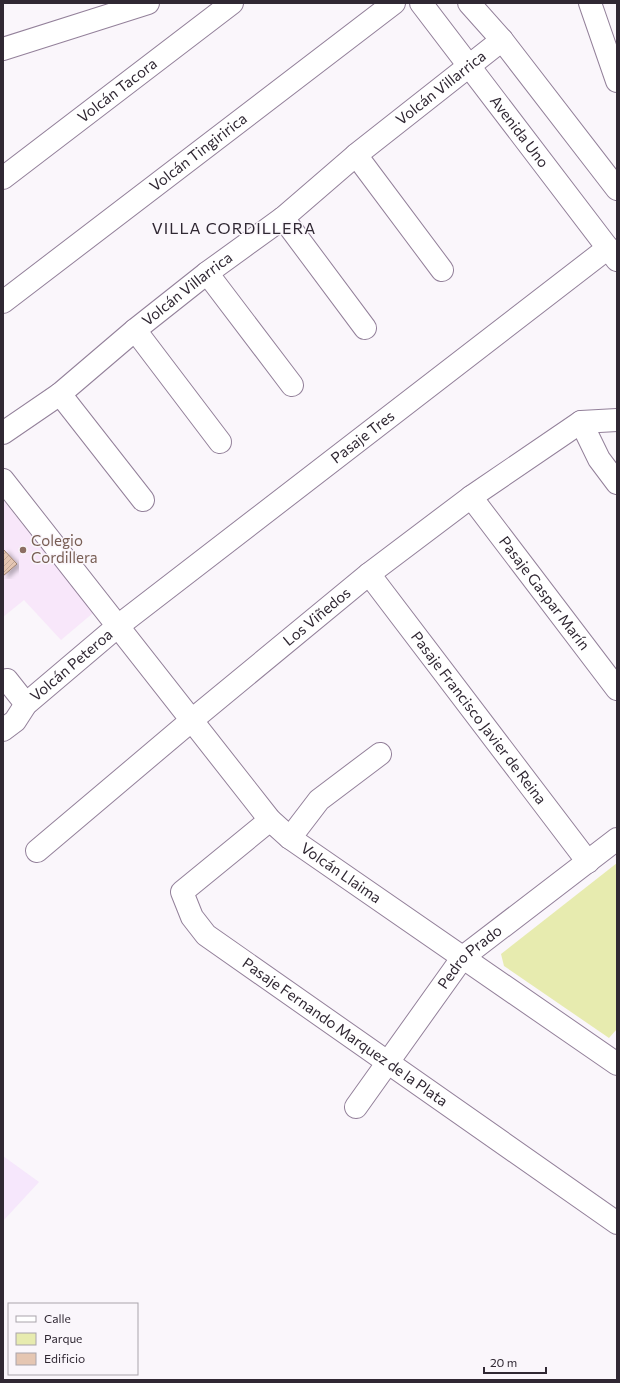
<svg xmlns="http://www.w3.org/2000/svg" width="620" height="1383" font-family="Commissioner,sans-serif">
<defs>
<pattern id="building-hatch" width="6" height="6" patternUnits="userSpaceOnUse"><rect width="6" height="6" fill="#e5c6b2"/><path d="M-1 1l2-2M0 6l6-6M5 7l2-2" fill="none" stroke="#c5aa9a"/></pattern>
<filter id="shadow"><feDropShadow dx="4.5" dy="2.5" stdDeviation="2" flood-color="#0004"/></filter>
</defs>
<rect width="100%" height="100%" fill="#faf6fb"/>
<path fill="#f6e7fc" d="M 3,1156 L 39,1182 L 3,1221 Z"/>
<path fill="#f8e7fa" d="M 3,500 L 93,613 L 61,640 L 24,600 L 3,617 Z"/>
<path fill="#e7ebaf" d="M 617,863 L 617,1029 L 609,1038 L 504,966 L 501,954 Z"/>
<path fill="url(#building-hatch)" stroke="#9c806d" filter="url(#shadow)" d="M 3,549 L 17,564 L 3,576 Z"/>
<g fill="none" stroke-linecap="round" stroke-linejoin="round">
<g stroke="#93809a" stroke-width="24">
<g id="minor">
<path d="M 590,3 L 617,81"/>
<path d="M 3,49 L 148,3"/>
<path d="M 356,155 L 442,270"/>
<path id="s1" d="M 3,178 L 232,3"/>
<path d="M 283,218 L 365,328"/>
<path d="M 207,273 L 292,385"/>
<path id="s2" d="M 3,302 L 394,3"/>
<path d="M 135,330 L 220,442"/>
<path d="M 60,394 L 143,500"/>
<path d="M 581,422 L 599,459 L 617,483"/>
<path id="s3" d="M 3,433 L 60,394 L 135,330 L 207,273 L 283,218 L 356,155 L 502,40"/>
<path id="s4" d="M 3,480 L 270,820 L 290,838 L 617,1064"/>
<path id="s5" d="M 471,497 L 617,689"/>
<path id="s6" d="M 369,574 L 588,862"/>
<path d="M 7,680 L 26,704"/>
<path id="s7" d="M 3,730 L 15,721 L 26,704 L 118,626 L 608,248"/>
<path id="s8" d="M 270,820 L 182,892 L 192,917 L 206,935 L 617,1223"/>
<path d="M 290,838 L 319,800 L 380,754"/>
<path id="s9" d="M 37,851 L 192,720 L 369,574 L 471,497 L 581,422 L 617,420"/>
<path id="s10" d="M 356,1107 L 463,957 L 617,839"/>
</g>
</g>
<g stroke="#93809a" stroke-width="24">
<g id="tertiary">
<path id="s11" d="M 421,3 L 617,260"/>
<path d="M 469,3 L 502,40 L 617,189"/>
</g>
</g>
<use href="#minor" stroke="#fff" stroke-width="22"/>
<use href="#tertiary" stroke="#fff" stroke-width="22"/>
</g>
<circle fill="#8d6e63" stroke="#faf6fb" stroke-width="1.5" cx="23" cy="550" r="4"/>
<g text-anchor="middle" stroke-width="3" stroke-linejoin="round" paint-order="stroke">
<g font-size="15" fill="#302833" stroke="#faf6fb">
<text dy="5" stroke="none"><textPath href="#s3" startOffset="558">Volcán Villarrica</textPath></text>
<text dy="5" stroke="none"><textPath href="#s1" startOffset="144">Volcán Tacora</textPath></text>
<text dy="5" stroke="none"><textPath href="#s11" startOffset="162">Avenida Uno</textPath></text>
<text dy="5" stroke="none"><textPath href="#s2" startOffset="246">Volcán Tingiririca</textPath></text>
<text dy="5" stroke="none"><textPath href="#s3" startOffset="234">Volcán Villarrica</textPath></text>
<text dy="5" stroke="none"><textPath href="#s7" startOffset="465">Pasaje Tres</textPath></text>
<text dy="5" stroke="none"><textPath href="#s5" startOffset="121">Pasaje Gaspar Marín</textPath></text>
<text dy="5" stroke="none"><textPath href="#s9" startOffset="365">Los Viñedos</textPath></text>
<text dy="5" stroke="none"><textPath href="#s7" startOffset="95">Volcán Peteroa</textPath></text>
<text dy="5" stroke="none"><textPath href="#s6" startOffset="181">Pasaje Francisco Javier de Reina</textPath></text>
<text dy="5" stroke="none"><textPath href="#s4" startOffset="521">Volcán Llaima</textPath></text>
<text dy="5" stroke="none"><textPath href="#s10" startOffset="189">Pedro Prado</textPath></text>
<text dy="5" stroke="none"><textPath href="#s8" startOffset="333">Pasaje Fernando Marquez de la Plata</textPath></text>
</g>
<g font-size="15" fill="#785e54" stroke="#faf6fb" text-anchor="start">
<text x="31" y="546">Colegio<tspan x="31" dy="17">Cordillera</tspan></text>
</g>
<g font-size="16" letter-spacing="1" fill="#302833" stroke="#faf6fb">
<text x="234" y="234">VILLA CORDILLERA</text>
</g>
</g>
<rect width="620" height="1383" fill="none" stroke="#302833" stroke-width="8"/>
<rect x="8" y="1303" width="130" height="72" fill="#faf6fb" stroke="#a9a4ab"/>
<rect x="16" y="1316" width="20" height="6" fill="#ffffff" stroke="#a9a4ab"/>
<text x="44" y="1323" font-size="12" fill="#302833">Calle</text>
<rect x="16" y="1333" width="20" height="12" fill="#e7ebaf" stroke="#a9a4ab"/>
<text x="44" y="1343" font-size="12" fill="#302833">Parque</text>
<rect x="16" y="1353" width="20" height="12" fill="#e5c6b2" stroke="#a9a4ab"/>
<text x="44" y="1363" font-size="12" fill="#302833">Edificio</text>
<path d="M484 1367v6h62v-6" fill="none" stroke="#302833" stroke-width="2"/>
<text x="490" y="1367" font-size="12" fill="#302833" stroke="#faf6fb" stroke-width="3" paint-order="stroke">20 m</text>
</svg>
